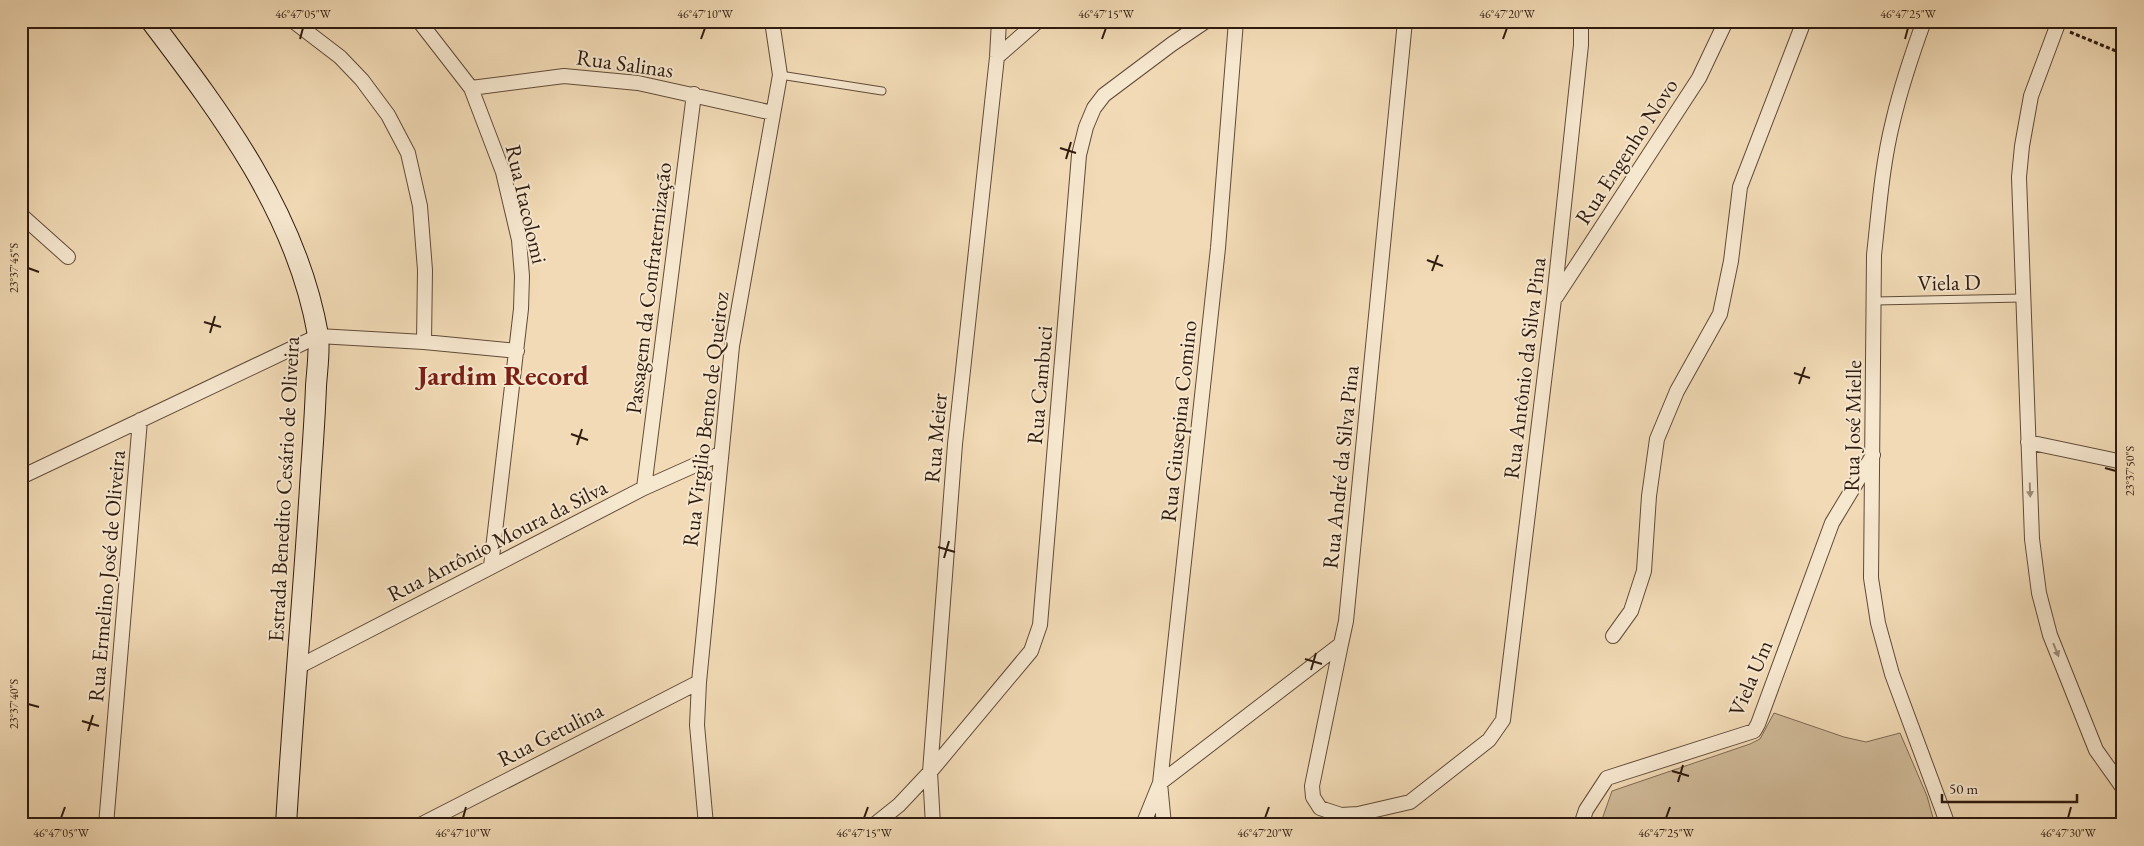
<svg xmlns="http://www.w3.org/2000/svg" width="2144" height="846" font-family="'EB Garamond',serif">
<rect width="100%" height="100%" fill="#f1dab5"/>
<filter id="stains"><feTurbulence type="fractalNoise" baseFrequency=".004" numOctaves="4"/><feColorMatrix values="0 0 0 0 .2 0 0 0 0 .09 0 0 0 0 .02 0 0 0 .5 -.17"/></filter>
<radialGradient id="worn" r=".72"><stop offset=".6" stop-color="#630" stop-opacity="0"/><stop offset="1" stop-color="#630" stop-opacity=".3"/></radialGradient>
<path fill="#d0ba99" stroke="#806a54" d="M 1774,713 L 1844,737 L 1866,742 L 1900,733 L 1927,796 L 1935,825 L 1600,825 L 1612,791 L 1750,744 L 1760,739 Z"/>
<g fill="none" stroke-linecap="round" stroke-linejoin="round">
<g stroke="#604b38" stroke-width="9">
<path id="lane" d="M 780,75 L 882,91
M 1875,301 L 2023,298"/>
</g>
<g stroke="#604b38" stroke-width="16">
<path id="street" d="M 293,21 L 340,57 L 362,80 L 388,115 L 408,153 L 420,206 L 425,270 L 424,342
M 419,21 L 471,88 L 503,172 L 519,240 L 522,276 L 521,309 L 491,566
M 1924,21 C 1912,54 1901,87 1893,121 C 1882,165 1879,210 1874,255 L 1871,578 L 1878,623 L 1892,674 L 1948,825
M 2059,21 L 2031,96 L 2022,146 L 2019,177 L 2032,539 L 2039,593 L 2050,635 L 2096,750 L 2123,788
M 997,57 L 1038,21
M 471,88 L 564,76 L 638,83 L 773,113
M 21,215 L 68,257
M 1556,297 L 1699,78 L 1726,21
M 2028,442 L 2123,462
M 21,477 L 318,336 L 424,342 L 517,351
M 644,488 L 694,94
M 1613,636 L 1631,611 L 1644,571 L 1649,496 L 1657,439 L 1677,391 L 1720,314 L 1731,261 L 1740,187 L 1804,21
M 1341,644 L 1312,786 L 1313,797 L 1320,808 L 1341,815 L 1358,814 L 1410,802 L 1489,740 L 1503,720 L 1554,299 L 1581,45 L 1581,21
M 296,668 L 644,488 L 720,454
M 106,825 L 140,420
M 420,825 L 699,682
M 706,825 L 697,725 L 699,682 L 732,346 L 780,75 L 772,21
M 874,825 L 899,805 L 930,772 L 1031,651 L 1040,625 L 1079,155 L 1086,127 L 1094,108 L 1104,95 L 1172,44 L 1206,21
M 933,825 L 930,772 L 955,444 L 997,57 L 999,21
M 1143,825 L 1160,783 L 1341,644 L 1346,621 L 1405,21
M 1164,825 L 1160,783 L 1218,248 L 1236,21
M 1581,825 L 1586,810 L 1607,778 L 1754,731 L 1758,724 L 1832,523 L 1873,455"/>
</g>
<g stroke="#2f1b0f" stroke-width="22">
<path id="secondary" d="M 151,21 C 223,116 297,214 318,335 C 320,351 317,370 316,386 C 315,414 313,443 311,471 C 304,589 293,707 286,825"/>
</g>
<path stroke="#2f1b0f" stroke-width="3" stroke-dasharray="4 2.5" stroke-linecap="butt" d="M 2070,32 L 2123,54"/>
<use href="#lane" stroke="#f6e7cf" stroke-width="7"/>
<use href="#street" stroke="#f6e7cf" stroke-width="14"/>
<use href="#secondary" stroke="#f6e7cf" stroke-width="20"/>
</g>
<defs><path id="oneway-solid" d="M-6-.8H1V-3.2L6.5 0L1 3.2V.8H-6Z" transform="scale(1.25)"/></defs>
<g fill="#9c8b79">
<use href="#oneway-solid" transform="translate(2030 490) rotate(88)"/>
<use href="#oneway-solid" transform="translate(2056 650) rotate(68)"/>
</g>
<path fill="none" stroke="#2f1b0f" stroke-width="2" d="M 300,39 L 303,28M 701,39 L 705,28M 1102,39 L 1106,28M 1503,39 L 1507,28M 1905,39 L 1908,28M 1060,148 L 1076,153M 1066,159 L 1071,142M 1427,260 L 1443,266M 28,268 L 39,272M 1432,271 L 1438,255M 204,322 L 221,327M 210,333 L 215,316M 1794,373 L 1810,378M 1799,384 L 1805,367M 571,434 L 588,440M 577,445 L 582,429M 2105,468 L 2116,471M 938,547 L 955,552M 944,558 L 949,541M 1305,659 L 1322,664M 1311,670 L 1316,653M 28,704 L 39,707M 82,721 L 99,726M 88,731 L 93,715M 1672,771 L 1689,776M 1678,782 L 1683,765M 61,818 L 65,807M 463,818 L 466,807M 864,818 L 868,807M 1265,818 L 1269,807M 1666,818 L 1670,807M 2068,818 L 2071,807"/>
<g text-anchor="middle" stroke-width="4" stroke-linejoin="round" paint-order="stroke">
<g font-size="22" fill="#2f1b0f" stroke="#f6e7cf">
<text transform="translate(625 63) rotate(8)" y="8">Rua Salinas</text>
<text transform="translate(1626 151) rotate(-57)" y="8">Rua Engenho Novo</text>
<text transform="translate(527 204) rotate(77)" y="8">Rua Itacolomi</text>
<text transform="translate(1949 282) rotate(-1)" y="8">Viela D</text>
<text transform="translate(648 288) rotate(-83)" y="8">Passagem da Confraternização</text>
<text transform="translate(1524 368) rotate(-83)" y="8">Rua Antônio da Silva Pina</text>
<text transform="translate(1039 385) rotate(-85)" y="8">Rua Cambuci</text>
<text transform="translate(705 419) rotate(-83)" y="8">Rua Virgilio Bento de Queiroz</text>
<text transform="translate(1178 421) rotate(-84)" y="8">Rua Giusepina Comino</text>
<text transform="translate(1852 426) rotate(-89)" y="8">Rua José Mielle</text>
<text transform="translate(935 438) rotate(-85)" y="8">Rua Meier</text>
<text transform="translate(1340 467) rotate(-84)" y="8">Rua André da Silva Pina</text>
<text transform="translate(283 489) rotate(-87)" y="8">Estrada Benedito Cesário de Oliveira</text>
<text transform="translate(497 540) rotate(-27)" y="8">Rua Antônio Moura da Silva</text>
<text transform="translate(106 576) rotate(-85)" y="8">Rua Ermelino José de Oliveira</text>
<text transform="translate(1750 678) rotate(-67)" y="8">Viela Um</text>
<text transform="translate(550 734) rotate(-27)" y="8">Rua Getulina</text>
</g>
<g font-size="28" font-weight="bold" fill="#7a1f14" stroke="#f6e7cf">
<text x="503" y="385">Jardim Record</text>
</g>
</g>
<rect width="2144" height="846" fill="none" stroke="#f1dab5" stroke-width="55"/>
<path d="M1942 794v8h135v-8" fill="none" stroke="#2f1b0f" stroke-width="2.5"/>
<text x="1949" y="794" font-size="15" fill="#2f1b0f" stroke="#f6e7cf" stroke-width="4" paint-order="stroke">50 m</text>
<rect x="28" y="28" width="2088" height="790" fill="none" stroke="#2f1b0f" stroke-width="2"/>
<g font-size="12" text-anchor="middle" fill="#2f1b0f">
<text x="303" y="18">46°47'05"W</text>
<text x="705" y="18">46°47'10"W</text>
<text x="1106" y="18">46°47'15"W</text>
<text x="1507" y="18">46°47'20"W</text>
<text x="1908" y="18">46°47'25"W</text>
<text transform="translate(14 268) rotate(-90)" y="4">23°37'45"S</text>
<text transform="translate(2130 471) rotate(-90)" y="4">23°37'50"S</text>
<text transform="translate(14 704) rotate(-90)" y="4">23°37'40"S</text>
<text x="61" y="837">46°47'05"W</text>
<text x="463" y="837">46°47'10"W</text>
<text x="864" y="837">46°47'15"W</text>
<text x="1265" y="837">46°47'20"W</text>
<text x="1666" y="837">46°47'25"W</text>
<text x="2068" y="837">46°47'30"W</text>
</g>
<rect width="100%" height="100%" filter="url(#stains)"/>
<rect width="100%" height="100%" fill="url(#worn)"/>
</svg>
